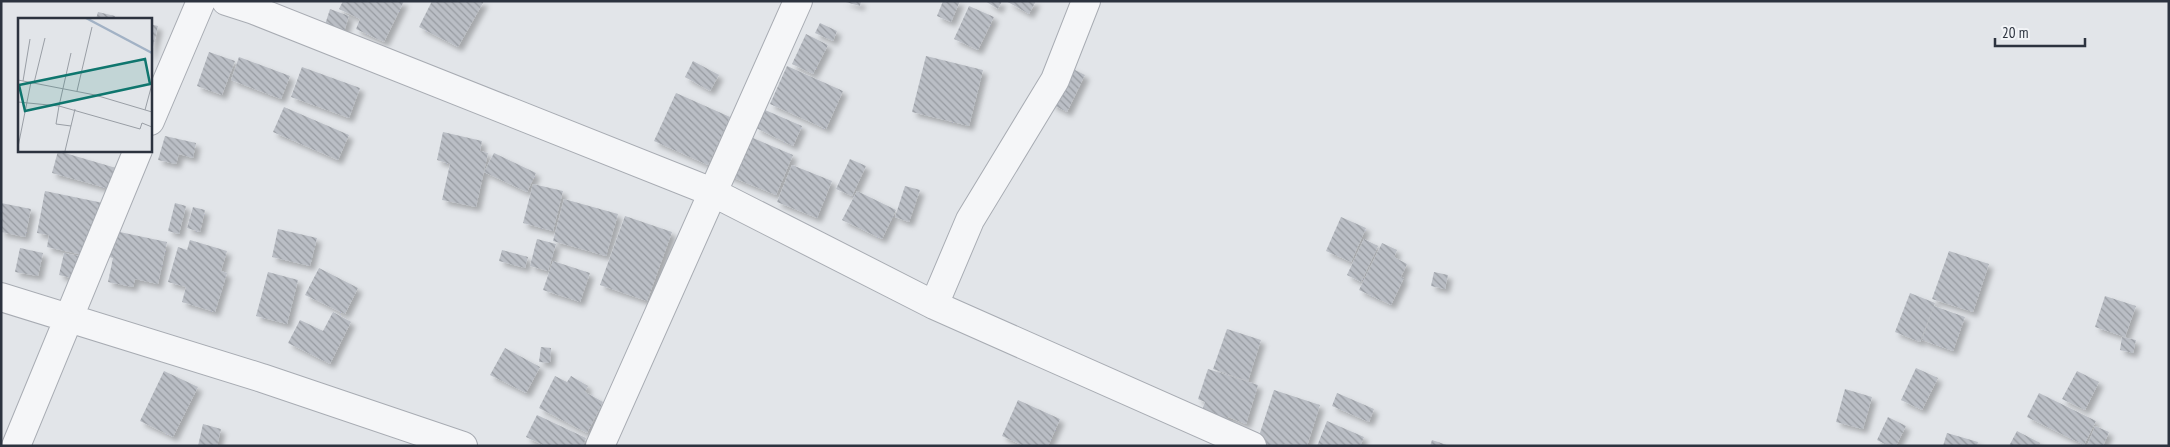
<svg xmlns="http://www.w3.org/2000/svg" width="2170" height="447" font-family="'PT Sans Narrow',sans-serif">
<defs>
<pattern id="building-back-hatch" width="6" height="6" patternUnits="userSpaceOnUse" patternTransform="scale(1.25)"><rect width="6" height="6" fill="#babec5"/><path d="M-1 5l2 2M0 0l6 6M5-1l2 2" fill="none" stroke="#979ba1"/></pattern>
<filter id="shadow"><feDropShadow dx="4.5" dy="4.5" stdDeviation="2.5" flood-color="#0004"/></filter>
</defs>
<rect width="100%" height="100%" fill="#e2e5e9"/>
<path fill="url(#building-back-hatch)" filter="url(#shadow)" d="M 343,1 L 404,1 L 384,42 L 356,29 L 360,19 L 339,9 Z
M 432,1 L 484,1 L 458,47 L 419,27 Z
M 842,1 L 861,1 L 860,6 Z
M 943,1 L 960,1 L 951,22 L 937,16 Z
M 985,1 L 1002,1 L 998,9 Z
M 1006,1 L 1036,1 L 1029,14 Z
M 969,6 L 994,17 L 978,50 L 954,39 Z
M 330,9 L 349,16 L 342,38 L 323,31 Z
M 98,12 L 115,16 L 114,19 L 96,19 Z
M 820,23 L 837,31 L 833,41 L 815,33 Z
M 150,24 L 158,26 L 151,56 L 150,56 Z
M 806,34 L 828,45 L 813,74 L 792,64 Z
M 209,52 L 235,61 L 222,95 L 197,86 Z
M 926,56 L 983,70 L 969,126 L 912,112 Z
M 239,57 L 290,76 L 281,99 L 231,80 Z
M 693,61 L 719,75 L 710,91 L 685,77 Z
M 787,66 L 843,91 L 826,129 L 770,104 Z
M 302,67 L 360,88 L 349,118 L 291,97 Z
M 1069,67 L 1085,75 L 1067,112 L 1051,104 Z
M 676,93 L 730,117 L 708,165 L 654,141 Z
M 284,107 L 349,135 L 338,160 L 273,132 Z
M 765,110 L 802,126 L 793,146 L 756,128 Z
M 443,132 L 482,141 L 480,151 L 488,153 L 476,207 L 442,200 L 450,164 L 437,160 Z
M 741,133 L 793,155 L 776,195 L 724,174 Z
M 165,136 L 196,143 L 193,158 L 179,154 L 176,164 L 158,160 Z
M 58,151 L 116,168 L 110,189 L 52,173 Z
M 494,153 L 536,173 L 527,192 L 484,172 Z
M 850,159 L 866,166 L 852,196 L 836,189 Z
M 792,165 L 832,181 L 817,218 L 777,202 Z
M 533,184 L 563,191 L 553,231 L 523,223 Z
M 905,186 L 920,190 L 909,222 L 895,217 Z
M 45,191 L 103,203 L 92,257 L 47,247 L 49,235 L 37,233 Z
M 857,191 L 896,210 L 882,239 L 842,220 Z
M 564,199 L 618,214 L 606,256 L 553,241 Z
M 1,203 L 31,209 L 25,237 L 1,232 Z
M 175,203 L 186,206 L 179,234 L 168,231 Z
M 193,207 L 205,210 L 200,232 L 187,228 Z
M 625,216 L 672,232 L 647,301 L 600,285 Z
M 1341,217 L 1366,228 L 1351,262 L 1326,251 Z
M 278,229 L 317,238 L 310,266 L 272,257 Z
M 115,231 L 167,242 L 158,284 L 135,279 L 133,287 L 108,282 L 113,258 L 109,257 Z
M 537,239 L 556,244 L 548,271 L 530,266 Z
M 1364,239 L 1378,246 L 1361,282 L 1347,275 Z
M 190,240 L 227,251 L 221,271 L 227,273 L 215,312 L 182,302 L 186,287 L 168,282 L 178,247 L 187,250 Z
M 1382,243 L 1397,250 L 1394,257 L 1407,264 L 1401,277 L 1404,278 L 1391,305 L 1359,290 Z
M 20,248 L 43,253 L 38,276 L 15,272 Z
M 502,250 L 528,257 L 525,268 L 499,261 Z
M 1949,251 L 1989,264 L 1973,312 L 1932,299 Z
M 64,253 L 84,257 L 80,280 L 59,275 Z
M 553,261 L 590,273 L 580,302 L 543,290 Z
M 319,268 L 358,288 L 345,314 L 305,295 Z
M 268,272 L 298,280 L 287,324 L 256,316 Z
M 1434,272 L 1448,275 L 1445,289 L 1431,286 Z
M 1910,293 L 1935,303 L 1920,342 L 1895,332 Z
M 2105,296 L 2136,306 L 2125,337 L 2095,327 Z
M 1934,306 L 1965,317 L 1953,351 L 1922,340 Z
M 333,312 L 351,322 L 330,364 L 288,343 L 300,320 L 323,331 Z
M 1227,329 L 1261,340 L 1248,381 L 1213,369 Z
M 2122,337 L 2136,340 L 2133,353 L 2120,350 Z
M 541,347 L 551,348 L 550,363 L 539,362 Z
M 505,348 L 540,367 L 526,393 L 490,375 Z
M 1916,368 L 1938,378 L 1922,410 L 1901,400 Z
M 1208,369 L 1258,385 L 1246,424 L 1228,417 L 1227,421 L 1201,413 L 1205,402 L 1198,399 Z
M 164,371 L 198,387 L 173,437 L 140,421 Z
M 2077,371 L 2099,382 L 2085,410 L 2062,399 Z
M 555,376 L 567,382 L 571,376 L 588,386 L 585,392 L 603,402 L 587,433 L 539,408 Z
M 1845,389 L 1872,397 L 1863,429 L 1836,422 Z
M 1274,390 L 1320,405 L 1307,446 L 1283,444 L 1269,446 L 1257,442 Z
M 1337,393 L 1374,409 L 1369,422 L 1332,406 Z
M 2039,393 L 2096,421 L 2084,445 L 2027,417 Z
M 1018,400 L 1060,419 L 1048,446 L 1024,446 L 1002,436 Z
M 537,415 L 586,438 L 583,446 L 545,446 L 526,437 Z
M 1888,417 L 1906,426 L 1896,446 L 1889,446 L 1877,440 Z
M 1327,421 L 1364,437 L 1360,446 L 1317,446 Z
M 203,424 L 221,429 L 217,446 L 198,446 Z
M 2095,426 L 2109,432 L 2103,446 L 2087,446 Z
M 2017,431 L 2040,443 L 2039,446 L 2009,446 Z
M 1947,433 L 1978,442 L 1977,446 L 1943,446 Z
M 1432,440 L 1447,445 L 1447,446 L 1430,446 Z"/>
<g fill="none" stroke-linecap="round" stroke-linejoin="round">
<g stroke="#a8acb3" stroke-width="30">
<path id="street" d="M 226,1 L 254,10 L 712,192 L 934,305 L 1252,446
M 150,121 L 201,1
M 1,297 L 262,378 L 463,446
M 934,305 L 970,220 L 1055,80 L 1086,1
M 16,446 L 138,150
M 600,446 L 798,1"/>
</g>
<use href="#street" stroke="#f5f6f8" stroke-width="28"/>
</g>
<g transform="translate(18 18)">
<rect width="134" height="134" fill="#e2e5e9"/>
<path fill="none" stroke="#a2b2c5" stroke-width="2.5" d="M 68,0 L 134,35"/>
<path fill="none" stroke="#999ea5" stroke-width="1" d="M 53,35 L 41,88 L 122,111 L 124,105 L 134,109M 0,62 L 77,77 L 134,94M 5,63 L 12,21M 16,65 L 27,20M 59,73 L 74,9M 0,84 L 41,88 L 38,106 L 53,108M 127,92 L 134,66M 0,129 L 13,64M 47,133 L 57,91"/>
<path fill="#0f766e" fill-opacity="0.15" stroke="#0f766e" stroke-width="2.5" d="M 127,41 L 132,66 L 7,93 L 1,67 Z"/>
<rect width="134" height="134" fill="none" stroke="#2c333f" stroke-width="2.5"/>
</g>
<rect width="2170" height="447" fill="none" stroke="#2c333f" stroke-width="5"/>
<path d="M1995 38v8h90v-8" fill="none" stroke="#2c333f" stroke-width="2.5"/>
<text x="2002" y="38" font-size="15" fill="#2c333f" stroke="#f2f4f7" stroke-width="4" paint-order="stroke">20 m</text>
</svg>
